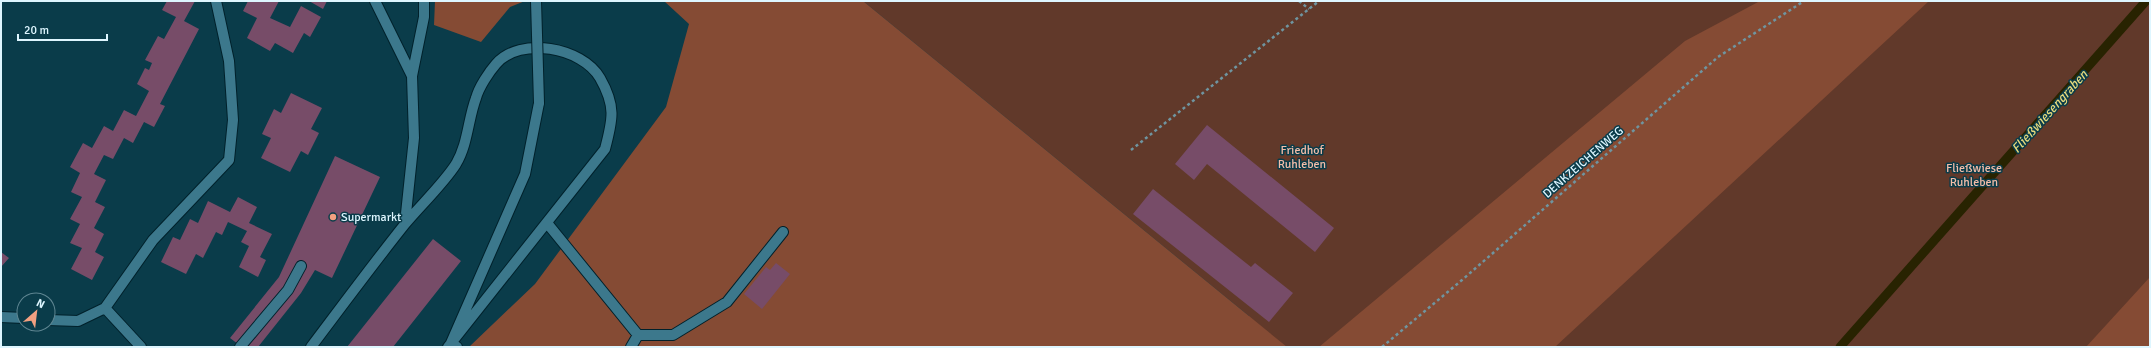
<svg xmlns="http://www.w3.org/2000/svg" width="2151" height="348" font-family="Signika,sans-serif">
<rect width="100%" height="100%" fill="#0a3c4a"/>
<path fill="#61392a" d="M 863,1 L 2150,1 L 2150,347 L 1213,347 L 1249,316 Z"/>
<path fill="#854b34" d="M 435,1 L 525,1 L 510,7 L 481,42 L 434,25 Z
M 664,1 L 863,1 L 1287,347 L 469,347 L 535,284 L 666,107 L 689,24 Z
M 1760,1 L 1929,1 L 1555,347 L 1319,347 L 1685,41 Z
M 2150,277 L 2150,347 L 2086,347 Z"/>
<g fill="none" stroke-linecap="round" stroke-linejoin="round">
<path stroke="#282301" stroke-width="9" d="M 1840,347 L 2146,1"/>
</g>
<path fill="#774c68" d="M 167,1 L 195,1 L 184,21 L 199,29 L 160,104 L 165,106 L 154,127 L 144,122 L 133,143 L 124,138 L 113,159 L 104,155 L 94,174 L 106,180 L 95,202 L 105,207 L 94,228 L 104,234 L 95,252 L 104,257 L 92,280 L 71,269 L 82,248 L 70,243 L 80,224 L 70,219 L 82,197 L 71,192 L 80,173 L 70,167 L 83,143 L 92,148 L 104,126 L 113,131 L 124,110 L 136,116 L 149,91 L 137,84 L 145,68 L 149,70 L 152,63 L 145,60 L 158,36 L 164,39 L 176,17 L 162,10 Z
M 248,1 L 279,1 L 270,18 L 290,27 L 301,6 L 321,17 L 310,37 L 304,33 L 293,53 L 275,43 L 270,51 L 247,38 L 257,18 L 243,11 Z
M 309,1 L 327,1 L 323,9 Z
M 291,93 L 322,108 L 311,129 L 319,133 L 308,155 L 301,151 L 290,172 L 261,158 L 271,138 L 262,134 L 274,109 L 281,113 Z
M 1207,125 L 1334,228 L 1315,252 L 1207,164 L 1194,180 L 1175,164 Z
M 335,156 L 380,177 L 332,278 L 315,270 L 301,293 L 258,347 L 242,347 L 230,338 L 279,277 Z
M 1153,189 L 1251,267 L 1255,263 L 1293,293 L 1269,322 L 1133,214 Z
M 238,197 L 257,207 L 249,223 L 272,234 L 260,257 L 266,260 L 258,277 L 239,267 L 249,246 L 241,242 L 247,231 L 228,222 L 222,235 L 216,232 L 203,258 L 196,254 L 186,274 L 161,262 L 173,237 L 180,240 L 190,219 L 198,223 L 208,201 L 230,212 Z
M 433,239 L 461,261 L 393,347 L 347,347 Z
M 1,252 L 9,258 L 1,267 Z
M 776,263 L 790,274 L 762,309 L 744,294 L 766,267 L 770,270 Z"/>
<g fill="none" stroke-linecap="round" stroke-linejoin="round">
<g stroke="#01212b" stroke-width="12">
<path id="lane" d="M 375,1 L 412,76
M 405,223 L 414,138 L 412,76 L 424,17 L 424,1
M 547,223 L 638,335 L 673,335 L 727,302 L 783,232
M 105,308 L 141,347
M 1,317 L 24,318
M 48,320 L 78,321 L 105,308 L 153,240 L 229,160 L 233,120 L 229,61 L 216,1
M 240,347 L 288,290 L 301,266
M 311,347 C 342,306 373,264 405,224 C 420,206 444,183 456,164 C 468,144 468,119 476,98 C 479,87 489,72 496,64 C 520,36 582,47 600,78 C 616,106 613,119 605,149 L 448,347
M 457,347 L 451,343 L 525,174 L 539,103
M 631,347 L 638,335"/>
</g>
<path stroke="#6f95a0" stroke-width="2.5" stroke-dasharray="3 3" stroke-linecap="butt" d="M 1299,1 L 1309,9
M 1131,150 L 1319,1
M 1382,347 L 1462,280 L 1718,57 L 1804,1"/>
<use href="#lane" stroke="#3c788c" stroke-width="10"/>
<g stroke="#01212b" stroke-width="12" stroke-linecap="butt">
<path id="lane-bridge" d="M 536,1 L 539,103"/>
</g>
<use href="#lane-bridge" stroke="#3c788c" stroke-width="10"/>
</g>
<circle fill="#f2a081" stroke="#0a3c4a" stroke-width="1.5" cx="333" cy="217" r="4"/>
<g text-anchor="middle" stroke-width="3" stroke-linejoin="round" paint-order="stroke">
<g font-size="12" fill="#f4bda8" stroke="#0a3c4a">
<text x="1302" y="154">Friedhof<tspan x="1302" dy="14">Ruhleben</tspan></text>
<text x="1974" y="172">Fließwiese<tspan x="1974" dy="14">Ruhleben</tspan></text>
</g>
<g font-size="12" fill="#def6ff" stroke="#0a3c4a">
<text transform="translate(1583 162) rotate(-41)" y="4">DENKZEICHENWEG</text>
</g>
<g font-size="12" fill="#def6ff" stroke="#0a3c4a" text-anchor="start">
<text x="341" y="221">Supermarkt</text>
</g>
<g font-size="13" font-style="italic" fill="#e8db7d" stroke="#0a3c4a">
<text transform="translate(2049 111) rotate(-48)" y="5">Fließwiesengraben</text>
</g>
</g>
<rect width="2151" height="348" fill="none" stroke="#def6ff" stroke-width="4"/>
<g transform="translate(36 312) rotate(28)"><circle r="19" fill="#0a3c4a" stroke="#5f8692"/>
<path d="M0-3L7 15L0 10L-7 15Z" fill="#f2a081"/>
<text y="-6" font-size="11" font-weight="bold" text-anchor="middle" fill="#def6ff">N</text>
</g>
<path d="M18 34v6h89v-6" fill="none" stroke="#def6ff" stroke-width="2"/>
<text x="24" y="34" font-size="12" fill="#def6ff" stroke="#0a3c4a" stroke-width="3" paint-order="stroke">20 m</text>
</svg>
